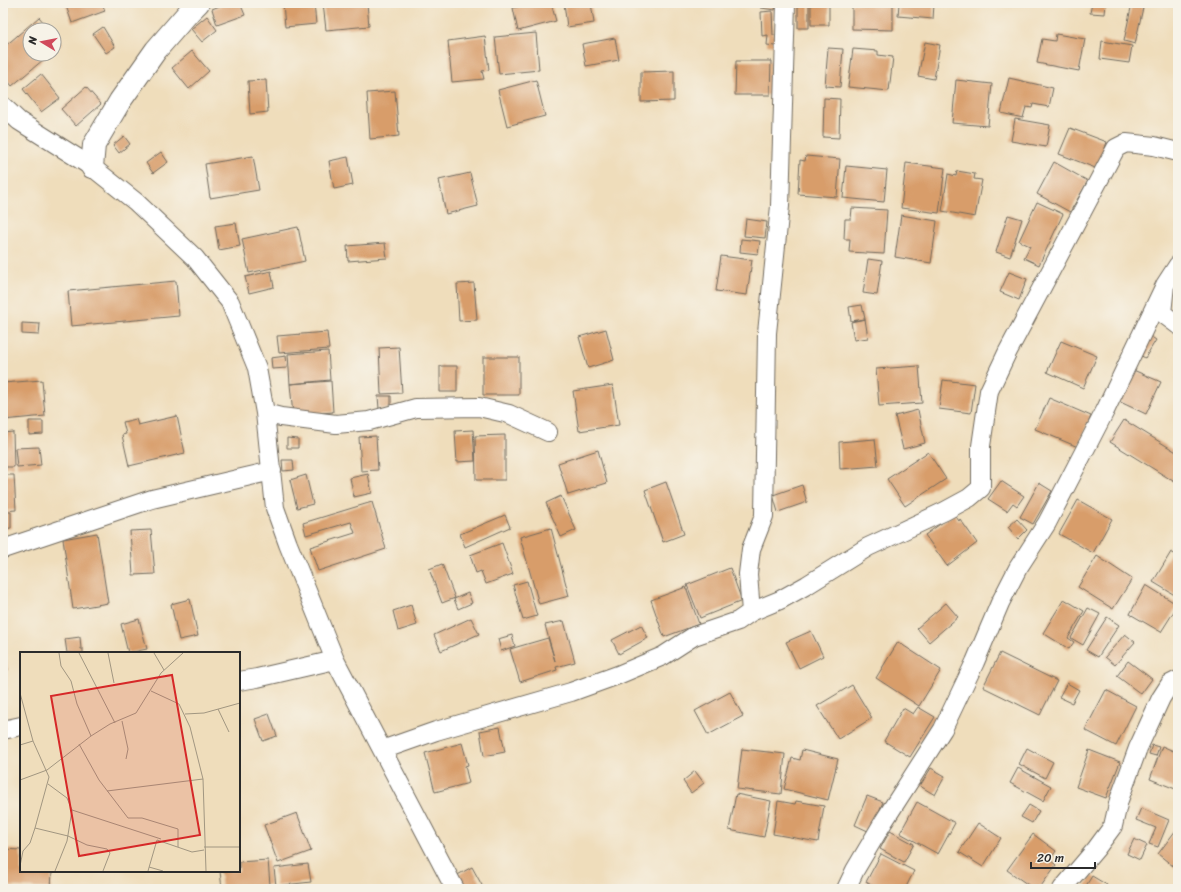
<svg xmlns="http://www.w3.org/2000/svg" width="1181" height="892" font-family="Sriracha,sans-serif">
<rect width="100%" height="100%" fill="#f7f3e8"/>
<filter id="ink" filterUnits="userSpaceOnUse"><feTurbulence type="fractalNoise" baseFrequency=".025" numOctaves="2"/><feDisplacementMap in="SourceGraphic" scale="8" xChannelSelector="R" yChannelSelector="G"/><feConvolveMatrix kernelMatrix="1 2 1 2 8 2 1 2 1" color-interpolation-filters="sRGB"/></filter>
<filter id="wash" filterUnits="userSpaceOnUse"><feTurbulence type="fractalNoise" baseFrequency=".012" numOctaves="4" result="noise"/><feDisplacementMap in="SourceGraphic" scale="16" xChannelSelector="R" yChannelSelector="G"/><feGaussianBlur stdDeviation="0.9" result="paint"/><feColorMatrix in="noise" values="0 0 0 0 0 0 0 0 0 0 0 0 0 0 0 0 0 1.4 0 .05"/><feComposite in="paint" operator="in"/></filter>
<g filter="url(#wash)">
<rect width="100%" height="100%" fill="#efddbb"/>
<g id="blocks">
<path fill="#d89d6b" d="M 65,3 L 102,3 L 105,11 L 72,23 Z
M 227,3 L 240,3 L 245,15 L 217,25 L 212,9 Z
M 283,3 L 314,3 L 316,24 L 285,27 Z
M 323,3 L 367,3 L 369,26 L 326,30 Z
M 533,3 L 551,3 L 556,21 L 518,31 L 513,8 Z
M 564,3 L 591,3 L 594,23 L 567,27 Z
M 761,3 L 776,3 L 775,10 L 761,8 Z
M 798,3 L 809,3 L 809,28 L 798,28 Z
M 811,3 L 829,3 L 829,25 L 811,25 Z
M 852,3 L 893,3 L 893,30 L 852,29 Z
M 899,3 L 934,4 L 933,19 L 898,16 Z
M 1092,3 L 1106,3 L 1105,14 L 1090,13 Z
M 1132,3 L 1144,3 L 1135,44 L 1124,41 Z
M 772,11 L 773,35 L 784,36 L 782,47 L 767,45 L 768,35 L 762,36 L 761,12 Z
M 207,16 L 217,30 L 202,42 L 191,29 Z
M 39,17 L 50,30 L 30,30 L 30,54 L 50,54 L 12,86 L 3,75 L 3,48 Z
M 103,27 L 115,47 L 106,53 L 93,34 Z
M 536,33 L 539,70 L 499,74 L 495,37 Z
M 1056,34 L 1085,39 L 1079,71 L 1037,63 L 1042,39 L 1055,41 Z
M 54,35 L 62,44 L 54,50 Z
M 485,36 L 489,70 L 482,71 L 484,79 L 452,82 L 448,41 Z
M 615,38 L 619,60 L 586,66 L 582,44 Z
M 1102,41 L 1132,46 L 1129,63 L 1100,59 Z
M 925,42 L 940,45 L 934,79 L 918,76 Z
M 828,48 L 843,49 L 840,87 L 825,86 Z
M 853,49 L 878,51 L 878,55 L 893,57 L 889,91 L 848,87 Z
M 192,51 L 209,71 L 189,89 L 172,68 Z
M 736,61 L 771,61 L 770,95 L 735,95 Z
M 674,71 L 674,101 L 641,102 L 641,72 Z
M 41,74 L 60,98 L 41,112 L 23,89 Z
M 1009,78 L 1053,88 L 1049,107 L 1033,104 L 1032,108 L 1026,107 L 1023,118 L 1001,113 Z
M 266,80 L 268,112 L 250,114 L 248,81 Z
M 536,80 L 545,116 L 507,126 L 498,90 Z
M 956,80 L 992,84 L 988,126 L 952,123 Z
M 86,87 L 101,104 L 76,126 L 61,109 Z
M 395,91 L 399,136 L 370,139 L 367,93 Z
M 824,98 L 840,99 L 839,138 L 823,137 Z
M 1015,119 L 1050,125 L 1046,147 L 1011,141 Z
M 1070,128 L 1107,142 L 1098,169 L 1059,154 Z
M 124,136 L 130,144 L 119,153 L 113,145 Z
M 161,152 L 168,162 L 153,173 L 146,163 Z
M 253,156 L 259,190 L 210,198 L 205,164 Z
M 806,156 L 840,159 L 837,197 L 798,194 L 800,160 L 805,161 Z
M 348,157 L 353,185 L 334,189 L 329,161 Z
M 1054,162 L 1088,181 L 1070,212 L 1037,194 Z
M 906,163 L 945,168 L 939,213 L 901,208 Z
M 846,166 L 887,170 L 884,202 L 843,198 Z
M 957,171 L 975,174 L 974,179 L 982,180 L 975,217 L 942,211 L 948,174 L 956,176 Z
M 470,173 L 478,206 L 446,214 L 439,180 Z
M 1037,202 L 1063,214 L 1039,265 L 1024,258 L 1030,246 L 1019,241 Z
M 852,208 L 887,210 L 884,254 L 849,252 L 850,239 L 844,239 L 845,219 L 851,219 Z
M 901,215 L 937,221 L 931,263 L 895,257 Z
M 1008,215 L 1022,219 L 1010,257 L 996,252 Z
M 746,219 L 767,222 L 765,238 L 744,236 Z
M 236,223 L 240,246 L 219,250 L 215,226 Z
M 298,227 L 305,261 L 249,273 L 242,239 Z
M 741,239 L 760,241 L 758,254 L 740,252 Z
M 385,243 L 387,258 L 348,261 L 347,246 Z
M 721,256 L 752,260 L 747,295 L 716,291 Z
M 868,259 L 882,261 L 877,295 L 863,293 Z
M 271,271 L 274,287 L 249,293 L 245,277 Z
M 1009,272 L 1027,279 L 1019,300 L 1000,292 Z
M 176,281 L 179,316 L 71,326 L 68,291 Z
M 474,283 L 477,320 L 459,321 L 457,284 Z
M 862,305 L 865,319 L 851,321 L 849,307 Z
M 865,319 L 868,338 L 854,340 L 851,322 Z
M 22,323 L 40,324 L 39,335 L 22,334 Z
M 606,329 L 614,360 L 588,368 L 579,337 Z
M 327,332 L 329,349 L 279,353 L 277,336 Z
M 1147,334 L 1156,340 L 1145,358 L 1135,352 Z
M 1061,341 L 1097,356 L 1083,388 L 1047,372 Z
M 399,347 L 402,393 L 381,394 L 379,348 Z
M 328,351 L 330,380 L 290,384 L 288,354 Z
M 286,356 L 287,368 L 272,369 L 271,358 Z
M 483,357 L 519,357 L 519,395 L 483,395 Z
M 440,366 L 457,366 L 457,392 L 440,392 Z
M 919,366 L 922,403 L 879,406 L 876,369 Z
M 1131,369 L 1161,382 L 1146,414 L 1116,400 Z
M 42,380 L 45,416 L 3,420 L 3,383 Z
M 943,380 L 975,384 L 971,413 L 939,409 Z
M 331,381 L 333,412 L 293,415 L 290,384 Z
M 613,385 L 619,425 L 579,431 L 573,391 Z
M 378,396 L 391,396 L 391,408 L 379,409 Z
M 1049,398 L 1091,416 L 1078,447 L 1035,429 Z
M 918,410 L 925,443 L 903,449 L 895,416 Z
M 177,416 L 185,453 L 129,466 L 122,435 L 126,434 L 123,422 L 136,419 L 138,425 Z
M 1124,420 L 1178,453 L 1178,484 L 1110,442 Z
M 29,421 L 43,421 L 43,434 L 29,435 Z
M 473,430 L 475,461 L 457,462 L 455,431 Z
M 13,432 L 14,467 L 3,467 L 3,433 Z
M 505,435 L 505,480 L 476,480 L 475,436 Z
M 376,436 L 378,470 L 361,471 L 359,437 Z
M 287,438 L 298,439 L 298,448 L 287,448 Z
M 875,439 L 878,466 L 840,469 L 839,442 Z
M 39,447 L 41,465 L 17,467 L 15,448 Z
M 598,450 L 607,483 L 568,495 L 558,463 Z
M 928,452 L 946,479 L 905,506 L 887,479 Z
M 282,460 L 293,460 L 294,470 L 283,471 Z
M 368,474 L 372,493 L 354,497 L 350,478 Z
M 3,475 L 14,475 L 16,510 L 3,511 Z
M 306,475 L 313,504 L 297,508 L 290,480 Z
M 1001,481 L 1024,496 L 1017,506 L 1013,503 L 1007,511 L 988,499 Z
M 666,482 L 684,534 L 663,542 L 645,490 Z
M 1039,483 L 1052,491 L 1033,524 L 1020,517 Z
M 802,485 L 807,502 L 778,512 L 773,495 Z
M 561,496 L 576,530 L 561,537 L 546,503 Z
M 1078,500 L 1112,519 L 1093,553 L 1059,534 Z
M 372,502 L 386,549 L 318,571 L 310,547 L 355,533 L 351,522 L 306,535 L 303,523 Z
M 3,512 L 11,512 L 11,528 L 3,529 Z
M 954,514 L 959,521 L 960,519 L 977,543 L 947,566 L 925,535 Z
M 505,515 L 510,527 L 465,547 L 460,534 Z
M 1017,519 L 1027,530 L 1018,539 L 1008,527 Z
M 551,528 L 569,596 L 539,604 L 520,537 Z
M 151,530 L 155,574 L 133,575 L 130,531 Z
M 97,533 L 108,603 L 73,609 L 63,539 Z
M 502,543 L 513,574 L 486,584 L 481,571 L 476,573 L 470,555 Z
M 1171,552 L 1178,556 L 1178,597 L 1153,582 Z
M 1097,556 L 1132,579 L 1113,609 L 1078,587 Z
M 442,564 L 455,598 L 442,603 L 429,569 Z
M 730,568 L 742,601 L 700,618 L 687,585 Z
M 527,581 L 537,616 L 523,620 L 513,585 Z
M 1146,585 L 1178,605 L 1161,632 L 1130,614 Z
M 686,587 L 699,624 L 664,637 L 651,600 Z
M 468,593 L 472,603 L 458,609 L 454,599 Z
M 190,599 L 198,636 L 179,640 L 171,604 Z
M 1064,599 L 1084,611 L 1068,638 L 1074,642 L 1069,649 L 1043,633 Z
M 946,603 L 958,617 L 929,642 L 917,628 Z
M 411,605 L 417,625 L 398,631 L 393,611 Z
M 1088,608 L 1100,614 L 1083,645 L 1071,638 Z
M 1107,617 L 1119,625 L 1098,657 L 1086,650 Z
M 471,618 L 479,634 L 441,651 L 434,635 Z
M 139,619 L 147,649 L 128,653 L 121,624 Z
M 564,621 L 575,662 L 556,667 L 557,670 L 520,682 L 510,649 L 548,638 L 555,661 L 545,625 Z
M 641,625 L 648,638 L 619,654 L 612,640 Z
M 811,631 L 823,656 L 799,668 L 786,642 Z
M 1125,634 L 1135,642 L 1115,665 L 1105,657 Z
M 512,635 L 515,646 L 501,651 L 498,639 Z
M 80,637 L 81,649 L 83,649 L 83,653 L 67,653 L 65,639 Z
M 898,642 L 941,670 L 919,706 L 876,678 Z
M 4,652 L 8,670 L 3,671 L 3,653 Z
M 1000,653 L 1057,681 L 1040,715 L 983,687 Z
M 1128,661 L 1152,679 L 1141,694 L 1117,676 Z
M 1067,683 L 1079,690 L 1072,703 L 1059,697 Z
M 852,685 L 872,718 L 838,739 L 817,706 Z
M 1106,690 L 1136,706 L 1116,746 L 1085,730 Z
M 730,692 L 743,716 L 708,735 L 695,711 Z
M 918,707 L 935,717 L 910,757 L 884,741 L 903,708 L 913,714 Z
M 269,714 L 277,736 L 263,741 L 255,719 Z
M 500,727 L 505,752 L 484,756 L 480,731 Z
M 462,743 L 468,765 L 465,766 L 469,783 L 435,792 L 425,753 Z
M 1152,745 L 1159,747 L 1156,756 L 1149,754 Z
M 1162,746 L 1178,753 L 1178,790 L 1150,779 Z
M 1027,748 L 1053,762 L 1045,778 L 1019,764 Z
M 742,749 L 785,754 L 781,794 L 737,789 Z
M 802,750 L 838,759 L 828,800 L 784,789 L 792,758 L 800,760 Z
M 1089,750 L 1120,762 L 1106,798 L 1076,787 Z
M 931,768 L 945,776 L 935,795 L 920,786 Z
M 1018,768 L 1051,786 L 1043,801 L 1010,783 Z
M 695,771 L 704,783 L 691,793 L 683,781 Z
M 736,794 L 771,801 L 764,837 L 729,830 Z
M 867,796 L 883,802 L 870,832 L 855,825 Z
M 778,801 L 795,804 L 796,801 L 824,806 L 818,842 L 773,834 Z
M 917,802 L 955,823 L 938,854 L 900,833 Z
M 1029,805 L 1039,811 L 1032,823 L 1021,817 Z
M 1141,808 L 1169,820 L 1158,847 L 1149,844 L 1156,828 L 1136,820 Z
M 297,813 L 311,851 L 278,863 L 264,825 Z
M 978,823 L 1001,838 L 983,867 L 959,852 Z
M 1176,830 L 1178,832 L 1178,870 L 1158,854 Z
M 890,831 L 914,844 L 904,862 L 880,849 Z
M 1033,834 L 1056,851 L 1050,860 L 1056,865 L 1039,889 L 1034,889 L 1007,870 Z
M 1134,839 L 1147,845 L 1140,860 L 1127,854 Z
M 3,849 L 21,850 L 21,871 L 52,871 L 51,889 L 3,886 Z
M 881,854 L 914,871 L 905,889 L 879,889 L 866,882 Z
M 268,860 L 270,885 L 222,889 L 220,871 L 239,871 L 239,862 Z
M 308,864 L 311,882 L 276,886 L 274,868 Z
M 472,867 L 484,889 L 458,889 L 452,878 Z
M 1092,876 L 1107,885 L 1105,889 L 1084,889 Z"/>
</g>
</g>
<g filter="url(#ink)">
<use href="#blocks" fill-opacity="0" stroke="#70695d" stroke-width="1"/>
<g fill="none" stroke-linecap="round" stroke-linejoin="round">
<g stroke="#70695d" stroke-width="20">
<path id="minor" d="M 3,106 L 19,121 L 92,167 L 136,202 L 195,258 L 230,302 L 257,368 L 265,413 L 275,508 L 288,544 L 335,660 L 455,889
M 1178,265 L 1165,285 L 1162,313 L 1178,325
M 265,413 L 281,417 L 336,424 L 369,421 L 416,408 L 479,407 L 509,414 L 548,432
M 3,549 L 152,499 L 272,471
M 751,612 L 748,574 L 751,549 L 764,516 L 767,333 L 780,206 L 786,3
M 239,681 L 257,678 L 335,660
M 3,730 L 21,726
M 382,750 L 436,731 L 571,692 L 618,675 L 663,656 L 694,636 L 738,621 L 751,612 L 780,600 L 807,585 L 868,547 L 945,511 L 969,498 L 981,488 L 981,446 L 989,391 L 1007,353 L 1116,148 L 1126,143 L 1154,146 L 1178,152
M 846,889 L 855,870 L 884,821 L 943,729 L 975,662 L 1000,603 L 1018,568 L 1047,523 L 1105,411 L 1165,285
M 1062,889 L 1096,849 L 1113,826 L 1119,800 L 1138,748 L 1161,698 L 1170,684 L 1178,680"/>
</g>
<g stroke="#70695d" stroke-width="24">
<path id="tertiary" d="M 92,167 L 94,145 L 120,101 L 156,50 L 189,12 L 198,3"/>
</g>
<use href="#minor" stroke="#fff" stroke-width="18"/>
<use href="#tertiary" stroke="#fff" stroke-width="22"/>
</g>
</g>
<g transform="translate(20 652)">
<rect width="220" height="220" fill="#efddbb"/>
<path fill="none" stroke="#a19681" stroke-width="1" d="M 39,1 L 41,14 L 51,29 L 57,52 L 71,84M 59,1 L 95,71M 88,1 L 94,31M 134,1 L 144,18M 131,39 L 159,52 L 170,75 L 183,127 L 186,219M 0,41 L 13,89 L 29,125 L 15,176 L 10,191 L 3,199 L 0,214M 198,57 L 209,80M 165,62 L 184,61 L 220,51M 102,69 L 108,97 L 106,107M 59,92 L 79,128 L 108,166 L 122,166 L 158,177 L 158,195M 0,93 L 13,89M 0,128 L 27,118 L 71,84 L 90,72 L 116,61 L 141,21 L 163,1M 28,132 L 47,146 L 52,158 L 47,189 L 35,219M 87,139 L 183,127M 52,158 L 141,187M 15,176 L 48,184 L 67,193 L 87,197 L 90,201 L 83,219M 184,195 L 220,195M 129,215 L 143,219M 128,219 L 137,188 L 172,200 L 184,198"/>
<path fill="#d62828" fill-opacity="0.15" stroke="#d62828" stroke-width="2" d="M 152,23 L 180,183 L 59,204 L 31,44 Z"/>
<rect width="220" height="220" fill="none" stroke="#2b2b2b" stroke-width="2"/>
</g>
<rect width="1181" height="892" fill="none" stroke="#f7f3e8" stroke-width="16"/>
<g transform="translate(42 42) rotate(280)"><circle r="19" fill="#f7f3e8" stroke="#a5a39c"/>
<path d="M0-3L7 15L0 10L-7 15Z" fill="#d1495b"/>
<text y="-6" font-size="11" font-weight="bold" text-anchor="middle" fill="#2b2b2b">N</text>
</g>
<path d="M1031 862v6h64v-6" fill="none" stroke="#2b2b2b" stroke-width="2"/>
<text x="1037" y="862" font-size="12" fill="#2b2b2b" stroke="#f7f3e8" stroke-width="3" paint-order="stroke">20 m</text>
</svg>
